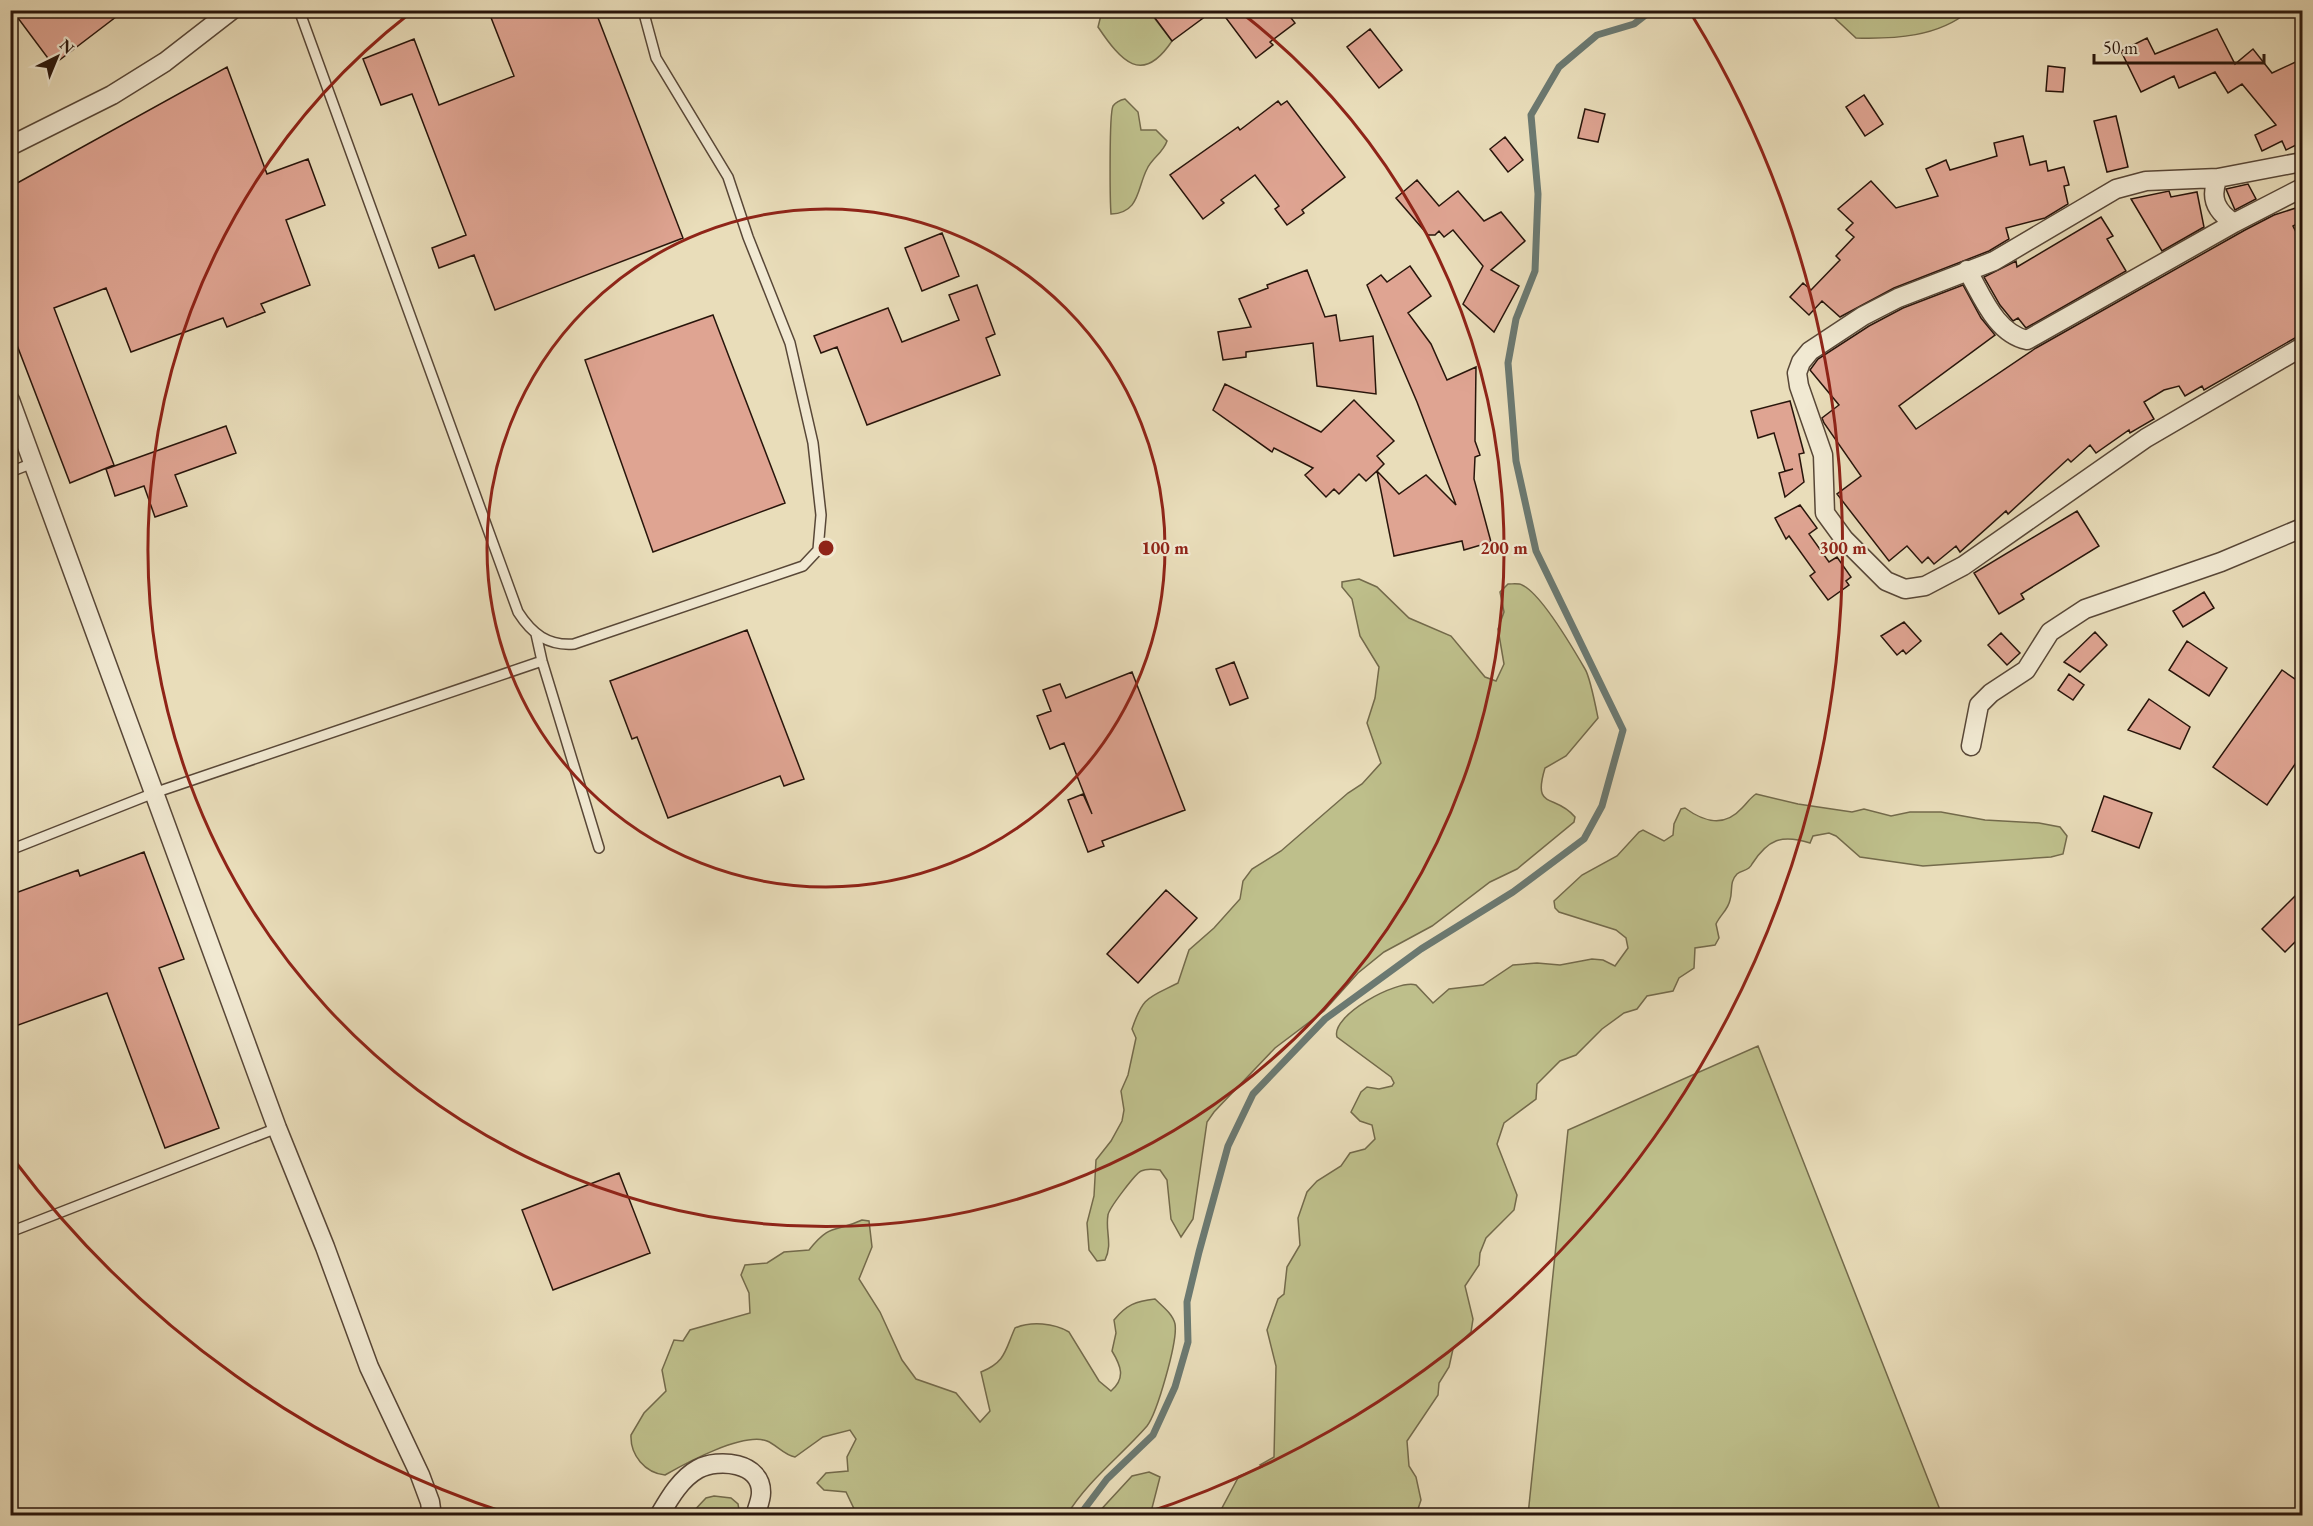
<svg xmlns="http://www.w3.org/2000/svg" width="2313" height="1526" font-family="'EB Garamond',serif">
<rect width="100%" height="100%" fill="#e9ddba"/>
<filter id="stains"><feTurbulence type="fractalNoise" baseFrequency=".00333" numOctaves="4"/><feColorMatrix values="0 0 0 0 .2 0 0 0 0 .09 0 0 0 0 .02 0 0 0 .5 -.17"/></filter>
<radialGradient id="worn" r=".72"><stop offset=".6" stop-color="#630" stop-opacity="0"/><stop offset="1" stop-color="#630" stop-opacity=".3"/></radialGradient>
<path fill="#bebf8b" stroke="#736a4b" stroke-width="1.5" d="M 1102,11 L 1149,11 L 1172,41 C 1142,86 1121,61 1098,27 Z
M 1827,11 L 1969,11 C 1938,37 1895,39 1856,38 Z
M 1125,99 L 1138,112 L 1141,130 L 1156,130 L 1167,141 C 1163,153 1152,158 1147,169 C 1137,188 1140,213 1111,214 C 1110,201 1109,114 1113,106 C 1116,102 1120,100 1125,99 Z
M 1359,579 L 1377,587 L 1409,618 L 1451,636 L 1485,677 L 1496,681 L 1504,664 L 1498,629 L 1504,612 L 1500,592 L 1508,584 C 1513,584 1519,583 1522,585 C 1541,593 1574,650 1585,669 C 1590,677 1596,708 1598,718 L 1566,756 L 1545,768 C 1532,811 1555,793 1575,817 L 1574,822 L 1517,869 L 1490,882 L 1432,926 L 1384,952 L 1358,973 L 1324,1011 L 1275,1048 L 1214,1112 L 1207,1122 L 1193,1219 L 1181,1237 L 1171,1219 L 1167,1180 L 1160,1170 C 1154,1169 1147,1168 1141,1171 C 1136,1173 1109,1208 1108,1215 C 1105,1231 1113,1244 1105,1260 L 1097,1261 L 1089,1250 L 1087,1223 L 1094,1196 L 1096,1160 L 1111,1141 L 1122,1121 L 1124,1110 L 1121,1091 L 1128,1075 L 1136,1038 L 1132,1029 C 1143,996 1148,998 1178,983 L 1189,950 L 1214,928 L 1240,899 L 1243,881 L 1252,869 L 1281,851 L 1348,793 L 1362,784 L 1381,763 L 1367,723 L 1375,698 L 1379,667 L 1360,636 L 1352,599 L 1342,587 L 1342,582 Z
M 1756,794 L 1798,804 L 1852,812 L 1864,809 L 1891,816 L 1910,812 L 1941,812 L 1985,820 L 2039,823 L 2060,827 L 2067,836 L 2063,854 L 2051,857 L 1923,866 L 1860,857 L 1836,836 L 1829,833 L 1813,836 L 1810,843 C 1782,834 1768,839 1752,864 C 1749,871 1742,870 1737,874 C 1729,882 1733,891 1730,900 C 1728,910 1720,915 1716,924 L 1719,938 L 1715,945 L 1695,948 L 1694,968 L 1679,978 L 1673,991 L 1647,996 L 1637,1009 L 1624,1013 L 1602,1029 L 1576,1055 L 1560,1061 L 1537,1084 L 1536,1099 L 1504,1123 L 1497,1144 L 1517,1195 L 1514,1210 L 1486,1238 L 1480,1253 L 1479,1265 L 1465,1286 L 1473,1319 L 1471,1332 L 1453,1349 L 1449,1367 L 1439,1383 L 1438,1395 L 1407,1441 L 1409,1466 L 1416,1477 L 1421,1500 L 1416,1515 L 1222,1515 L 1222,1508 L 1239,1476 L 1262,1467 L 1260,1465 L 1274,1457 L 1276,1366 L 1267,1330 L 1278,1299 L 1284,1294 L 1287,1267 L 1300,1245 L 1298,1218 L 1307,1192 L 1317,1181 L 1341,1166 L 1350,1153 L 1365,1149 L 1375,1139 L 1372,1125 L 1360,1121 L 1351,1112 L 1361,1092 L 1367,1087 L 1379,1089 L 1392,1086 L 1394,1083 L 1391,1077 L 1337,1037 C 1330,1016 1397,979 1416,985 L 1433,1003 L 1449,989 L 1483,985 L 1513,965 L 1537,963 L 1560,965 L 1592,959 L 1603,960 L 1615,966 L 1628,948 L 1626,938 L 1616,930 L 1559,912 L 1555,908 L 1554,901 L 1582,875 L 1617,856 L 1639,832 L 1643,830 L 1664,841 L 1673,835 L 1674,824 L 1681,809 L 1685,808 C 1704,822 1724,828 1742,808 C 1747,803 1750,798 1756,794 Z
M 1758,1046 L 1942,1515 L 1528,1515 L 1568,1130 Z
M 862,1220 L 869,1221 L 872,1247 L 859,1279 L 880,1312 L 902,1360 L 916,1379 L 956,1393 L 980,1422 L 990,1411 L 981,1372 C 1006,1362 1005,1350 1015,1328 C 1031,1321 1054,1323 1069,1332 L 1099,1381 L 1111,1391 C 1126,1378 1121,1366 1112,1351 L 1116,1333 L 1114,1320 C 1126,1305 1136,1301 1155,1299 C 1162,1306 1173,1314 1175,1324 C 1178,1341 1157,1413 1147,1426 C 1121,1456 1087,1481 1067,1515 L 857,1515 L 846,1492 L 824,1490 L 817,1483 L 826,1473 L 848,1471 L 847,1457 L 856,1439 L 850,1430 L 823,1437 L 795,1457 C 784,1455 777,1445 767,1441 C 743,1432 686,1463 665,1475 C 645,1473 630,1455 631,1435 L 644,1413 L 666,1391 L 662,1370 L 674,1340 L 683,1341 L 690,1330 L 750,1313 L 749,1293 L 741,1275 L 745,1265 L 767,1263 L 784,1252 L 809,1250 C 831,1222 835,1233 862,1220 Z
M 1149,1472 L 1160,1477 L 1152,1508 L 1153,1515 L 1096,1515 L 1132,1476 Z
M 714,1496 L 731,1498 L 738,1504 L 740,1515 L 690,1515 L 706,1498 Z"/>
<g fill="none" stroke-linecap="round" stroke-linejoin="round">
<path stroke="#6b7971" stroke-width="7" d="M 1079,1516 L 1107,1479 L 1153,1435 L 1175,1387 L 1188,1342 L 1187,1302 L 1199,1252 L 1228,1146 L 1253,1094 L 1325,1019 L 1421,949 L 1513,892 L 1584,839 L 1602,806 L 1623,730 L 1536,551 L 1516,461 L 1508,363 L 1516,319 L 1535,271 L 1538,194 L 1531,115 L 1559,67 L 1597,35 L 1634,24 L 1652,10"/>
</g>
<path fill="#dfa492" stroke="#28150b" stroke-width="1.5" d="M 12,10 L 125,10 L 53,65 Z
M 488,10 L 595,10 L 683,238 L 495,310 L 474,255 L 439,268 L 432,248 L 466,235 L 412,94 L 381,105 L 363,59 L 414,39 L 439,105 L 514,76 Z
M 1149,10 L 1214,10 L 1172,41 Z
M 1220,10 L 1285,10 L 1295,23 L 1270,42 L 1273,45 L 1256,58 Z
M 1370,29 L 1402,70 L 1379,88 L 1347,47 Z
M 2217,29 L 2235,64 L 2253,49 L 2272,73 L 2302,59 L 2302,142 L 2286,150 L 2282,141 L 2262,151 L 2255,135 L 2276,125 L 2242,84 L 2228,93 L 2215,72 L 2179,88 L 2174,76 L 2141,92 L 2121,51 L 2147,38 L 2155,54 Z
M 2048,66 L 2065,68 L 2063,92 L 2046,91 Z
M 227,67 L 267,174 L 308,159 L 325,205 L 286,220 L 310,285 L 261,304 L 265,312 L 227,327 L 223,318 L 131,352 L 106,288 L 54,308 L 114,465 L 70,483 L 10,327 L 10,187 Z
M 1864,95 L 1883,124 L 1865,136 L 1846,107 Z
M 1278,101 L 1281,105 L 1287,101 L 1345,177 L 1302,210 L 1304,213 L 1287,225 L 1275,209 L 1279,206 L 1255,175 L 1221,200 L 1224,203 L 1203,219 L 1170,175 L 1238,127 L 1240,130 Z
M 1585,109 L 1605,114 L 1598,142 L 1578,138 Z
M 2116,116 L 2128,167 L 2107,172 L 2094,121 Z
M 2023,136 L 2030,165 L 2046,161 L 2048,171 L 2064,167 L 2069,185 L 2064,186 L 2068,204 L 2045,218 L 2006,228 L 2009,239 L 1989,251 L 1894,288 L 1840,317 L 1822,301 L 1809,315 L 1790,297 L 1803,283 L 1811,290 L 1840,260 L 1836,256 L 1854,237 L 1846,230 L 1853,223 L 1838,209 L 1871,181 L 1896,208 L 1938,196 L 1926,169 L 1946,160 L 1950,170 L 1997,156 L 1994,143 Z
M 1505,137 L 1523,160 L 1508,172 L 1490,149 Z
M 1417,180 L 1439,206 L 1458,191 L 1484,221 L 1501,212 L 1525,241 L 1491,270 L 1519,286 L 1494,332 L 1463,304 L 1483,266 L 1453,230 L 1444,237 L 1439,231 L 1435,235 L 1428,235 L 1396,198 Z
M 2248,184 L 2256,199 L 2235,210 L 2226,189 Z
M 2169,191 L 2171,197 L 2197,192 L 2204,227 L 2162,251 L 2131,199 Z
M 2302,206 L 2302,221 L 2293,226 L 2302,244 L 2302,334 L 2204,390 L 2202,386 L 2185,396 L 2179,386 L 2164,390 L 2144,402 L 2154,419 L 2130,433 L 2129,430 L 2096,453 L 2090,445 L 2071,462 L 2068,459 L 2008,514 L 2006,511 L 1960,552 L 1956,546 L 1934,564 L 1928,557 L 1922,563 L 1907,546 L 1889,561 L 1837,494 L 1861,476 L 1824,423 L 1822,418 L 1839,405 L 1810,370 L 1818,359 L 1869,326 L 1903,308 L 1963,285 L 1981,318 L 1995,335 L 1899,406 L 1916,429 L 2036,348 L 2245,230 L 2274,215 Z
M 2101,217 L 2113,236 L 2107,239 L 2126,271 L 2026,328 L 2018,318 L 2013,321 L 2000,305 L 1984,277 L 2016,261 L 2017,267 Z
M 942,233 L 959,276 L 922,291 L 905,248 Z
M 1410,266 L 1431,296 L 1408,313 L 1431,344 L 1447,380 L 1476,367 L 1475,441 L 1480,455 L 1475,457 L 1474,479 L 1491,542 L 1464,550 L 1462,541 L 1394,556 L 1377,471 L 1366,481 L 1359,474 L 1339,494 L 1334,489 L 1326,497 L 1305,475 L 1313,468 L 1274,448 L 1272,452 L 1213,410 L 1225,384 L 1321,432 L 1354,400 L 1394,441 L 1377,456 L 1384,464 L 1377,471 L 1399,494 L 1426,475 L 1456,505 L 1417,402 L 1367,285 L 1381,275 L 1387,282 Z
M 1307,270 L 1325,317 L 1336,315 L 1340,341 L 1373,336 L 1376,394 L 1317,386 L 1313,343 L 1246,352 L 1246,357 L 1223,360 L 1218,332 L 1251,327 L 1239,299 L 1268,288 L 1267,285 Z
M 977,285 L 995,334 L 986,338 L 1000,375 L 867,425 L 837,347 L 821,353 L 814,336 L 888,308 L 902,342 L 959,320 L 949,295 Z
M 713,315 L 785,503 L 653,552 L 585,360 Z
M 1790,401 L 1804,453 L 1799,454 L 1804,482 L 1785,497 L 1779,473 L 1793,469 L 1785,471 L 1774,433 L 1758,438 L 1751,411 Z
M 226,426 L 236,453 L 175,475 L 187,506 L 155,517 L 144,486 L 115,496 L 106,469 Z
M 1800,505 L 1817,528 L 1809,534 L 1829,562 L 1837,557 L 1851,577 L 1846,581 L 1849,585 L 1828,600 L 1810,576 L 1815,572 L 1789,536 L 1786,539 L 1775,518 Z
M 2077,511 L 2099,546 L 2021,594 L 2024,599 L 1999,614 L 1974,573 Z
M 2204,592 L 2214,608 L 2183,627 L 2173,611 Z
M 1904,622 L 1921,641 L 1906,654 L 1903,650 L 1897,655 L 1881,636 Z
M 747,630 L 804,779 L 784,786 L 780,776 L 668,818 L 637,737 L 632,739 L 610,681 Z
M 2095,632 L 2107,645 L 2080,672 L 2064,662 Z
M 2001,633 L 2020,653 L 2007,665 L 1988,645 Z
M 2187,641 L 2227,668 L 2209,696 L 2169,670 Z
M 1234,662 L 1248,698 L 1230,705 L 1216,669 Z
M 2282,670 L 2302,684 L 2302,754 L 2267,805 L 2213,767 Z
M 1132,672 L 1185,810 L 1102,841 L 1104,846 L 1088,852 L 1068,800 L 1083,794 L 1092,814 L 1064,743 L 1050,749 L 1037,716 L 1051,711 L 1043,690 L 1060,684 L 1066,698 Z
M 2069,674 L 2084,685 L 2073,700 L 2058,690 Z
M 2149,699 L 2190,727 L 2180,749 L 2128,730 Z
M 2104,796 L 2152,813 L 2139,848 L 2092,831 Z
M 144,852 L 184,959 L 159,968 L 219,1128 L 165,1148 L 107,993 L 10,1028 L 10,895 L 78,870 L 80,876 Z
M 2302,889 L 2302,935 L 2285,952 L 2262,929 Z
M 1166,890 L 1197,918 L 1138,983 L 1107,954 Z
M 619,1173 L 650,1253 L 553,1290 L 522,1210 Z"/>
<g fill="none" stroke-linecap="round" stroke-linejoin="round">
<g stroke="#584737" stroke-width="12">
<path id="service" d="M 299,10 L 518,612 C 532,634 548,646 574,644 L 803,566 L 818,550 L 821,515 L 813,443 L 790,343 L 748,237 L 728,177 L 656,58 L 643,10
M 10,472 L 33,463
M 536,634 L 542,661 L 599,848
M 10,850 L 154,793 L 542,661
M 10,1232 L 277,1128"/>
</g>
<g stroke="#584737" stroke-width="21">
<path id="minor" d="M 10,146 L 112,95 L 165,62 L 232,10
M 2302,162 L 2218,178 C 2209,198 2217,212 2234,223 L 2302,188
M 2218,178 L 2146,181 L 2116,189 L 1994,261 L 1898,298 L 1863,316 L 1810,351 L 1801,362 L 1797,373 L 1799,386 L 1823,455 L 1825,513 L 1844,539 L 1886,581 L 1905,589 L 1925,586 L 1963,566 L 2146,438 L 2302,347
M 1967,270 C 1982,295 1995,333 2027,340 L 2234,223
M 10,400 L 277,1128 L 325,1247 L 369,1367 L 420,1475 L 430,1502 L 432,1516
M 1971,746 L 1979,705 L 1991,693 L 2026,670 L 2050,632 L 2085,609 L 2221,562 L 2302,528
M 659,1516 C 669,1499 680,1479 698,1469 C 718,1458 762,1462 761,1493 C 761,1500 757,1509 755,1516"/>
</g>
<use href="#service" stroke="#f1e9d2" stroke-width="9"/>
<use href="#minor" stroke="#f1e9d2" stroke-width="18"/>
</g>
<g fill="none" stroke="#8f2418" stroke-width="3">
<circle cx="826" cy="548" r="339"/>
<path d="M1243 14A678 678 0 1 1 409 14"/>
<path d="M512 1515A1017 1017 0 0 1 14 1160M1693 17A1017 1017 0 0 1 1140 1515"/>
</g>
<circle cx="826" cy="548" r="9" fill="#8f2418" stroke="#f1e9d2" stroke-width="3"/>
<g font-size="18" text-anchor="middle" font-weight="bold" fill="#8f2418" stroke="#f1e9d2" stroke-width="4.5" stroke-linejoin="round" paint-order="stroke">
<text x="1165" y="554">100 m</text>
<text x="1504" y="554">200 m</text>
<text x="1843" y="554">300 m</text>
</g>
<rect width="2313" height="1526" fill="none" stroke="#e9ddba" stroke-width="36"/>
<rect x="12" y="12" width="2289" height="1502" fill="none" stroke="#28150b" stroke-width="3"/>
<rect x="18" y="18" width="2277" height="1490" fill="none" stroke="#28150b" stroke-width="1.5"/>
<g transform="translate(57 57) rotate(43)" stroke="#f1e9d2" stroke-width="4.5" paint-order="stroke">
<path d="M0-4.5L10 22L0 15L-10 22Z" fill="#28150b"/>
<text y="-9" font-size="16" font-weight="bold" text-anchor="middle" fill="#28150b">N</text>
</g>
<path d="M2094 54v9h170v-9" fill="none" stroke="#28150b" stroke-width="3"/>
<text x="2103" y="54" font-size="18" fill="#28150b" stroke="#f1e9d2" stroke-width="4.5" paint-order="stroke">50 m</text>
<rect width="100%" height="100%" filter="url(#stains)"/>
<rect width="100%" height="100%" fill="url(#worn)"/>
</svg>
